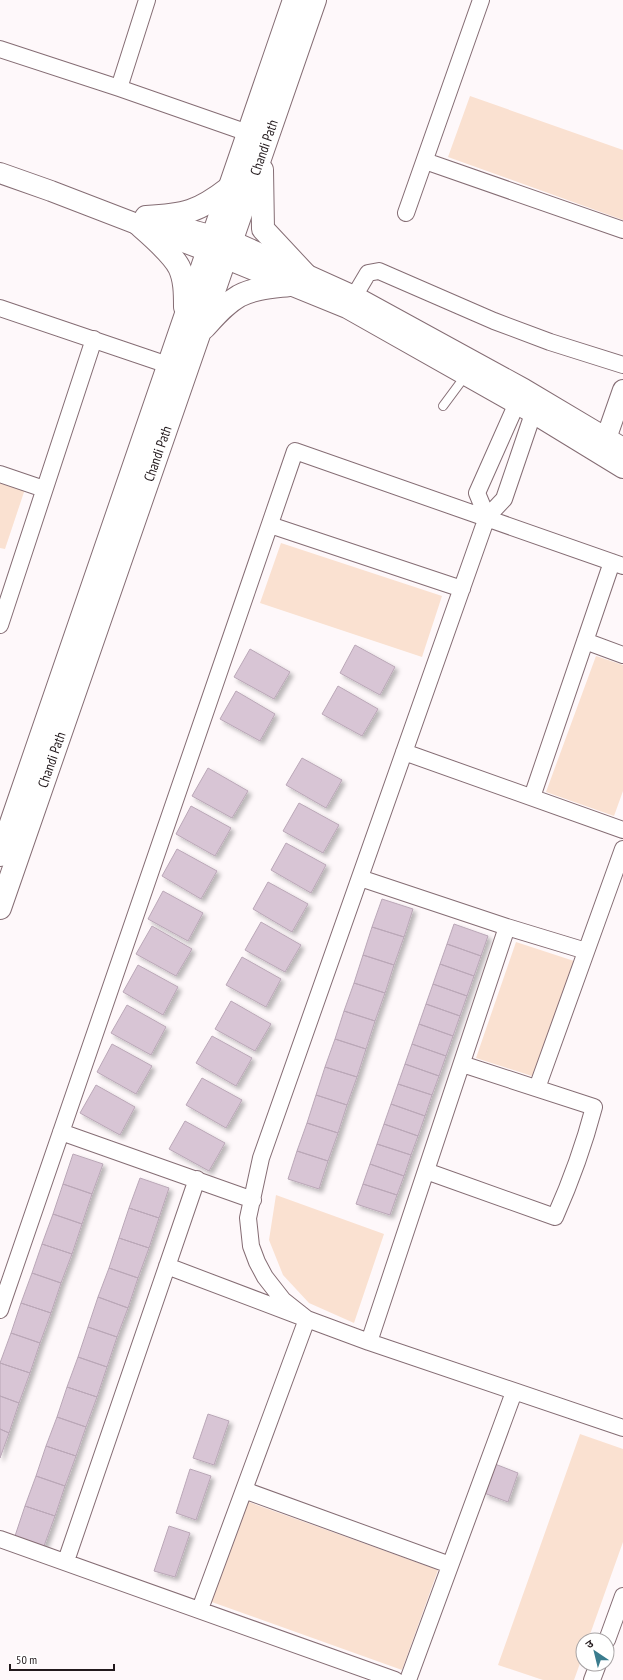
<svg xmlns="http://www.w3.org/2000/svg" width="623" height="1680" font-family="'PT Sans Narrow','Noto Sans Devanagari',sans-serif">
<defs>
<filter id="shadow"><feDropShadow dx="3.5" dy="3.5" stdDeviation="2" flood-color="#0004"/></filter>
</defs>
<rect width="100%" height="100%" fill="#fef8fa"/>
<path fill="#fae1d1" d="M 470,96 L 623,150 L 623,220 L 448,157 Z
M 0,481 L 25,489 L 5,549 L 0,548 Z
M 281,543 L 442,596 L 422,657 L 260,603 Z
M 596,656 L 623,665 L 623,791 L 614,816 L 546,792 Z
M 516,942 L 574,961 L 535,1077 L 476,1058 Z
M 276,1195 L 384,1234 L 354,1323 L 309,1303 L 283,1275 L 269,1240 Z
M 580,1434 L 623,1449 L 623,1542 L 588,1640 L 583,1640 L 583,1655 L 574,1680 L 543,1680 L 498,1665 Z
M 246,1501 L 438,1570 L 402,1670 L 209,1601 Z"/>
<path fill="#d8c5d5" stroke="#baa7b7" filter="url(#shadow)" d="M 355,645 L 395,667 L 380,695 L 340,673 Z
M 250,649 L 290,672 L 274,699 L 234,677 Z
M 338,686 L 378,709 L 362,736 L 322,714 Z
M 236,691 L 275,714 L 260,741 L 220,719 Z
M 302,758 L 342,780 L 326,808 L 286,785 Z
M 208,768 L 248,791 L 232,818 L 192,796 Z
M 299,803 L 339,825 L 323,853 L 283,831 Z
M 191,806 L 231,828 L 215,856 L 176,834 Z
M 286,843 L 326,865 L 311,893 L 271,870 Z
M 177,849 L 217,871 L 201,899 L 162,876 Z
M 268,882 L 308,904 L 292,932 L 253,909 Z
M 163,891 L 203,913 L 188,941 L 148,919 Z
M 382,899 L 413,909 L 404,937 L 372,927 Z
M 261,922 L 301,945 L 285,972 L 245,950 Z
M 454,924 L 488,936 L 481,956 L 447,944 Z
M 152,926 L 192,949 L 176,976 L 136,954 Z
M 372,927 L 404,937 L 394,965 L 363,955 Z
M 447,944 L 481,956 L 474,976 L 440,964 Z
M 363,955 L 394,965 L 385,993 L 354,983 Z
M 242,957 L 281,979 L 266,1007 L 226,985 Z
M 440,964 L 474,976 L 467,996 L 433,984 Z
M 138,965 L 178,987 L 163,1015 L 123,992 Z
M 354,983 L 385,993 L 375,1021 L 344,1011 Z
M 433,984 L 467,996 L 460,1016 L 426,1004 Z
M 231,1001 L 271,1024 L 255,1051 L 215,1029 Z
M 426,1004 L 460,1016 L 453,1036 L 419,1024 Z
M 127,1005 L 166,1027 L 151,1055 L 111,1033 Z
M 344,1011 L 375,1021 L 366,1049 L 335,1039 Z
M 419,1024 L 453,1036 L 446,1056 L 412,1044 Z
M 212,1036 L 252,1058 L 236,1086 L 196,1063 Z
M 335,1039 L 366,1049 L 357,1077 L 325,1067 Z
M 112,1044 L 152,1066 L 136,1094 L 97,1072 Z
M 412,1044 L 446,1056 L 439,1076 L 405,1064 Z
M 405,1064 L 439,1076 L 432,1095 L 398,1084 Z
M 325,1067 L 357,1077 L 347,1105 L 316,1095 Z
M 202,1078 L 242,1100 L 226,1128 L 186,1105 Z
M 398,1084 L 432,1095 L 425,1116 L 391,1104 Z
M 96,1085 L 135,1107 L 120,1135 L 80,1113 Z
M 316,1095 L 347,1105 L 338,1133 L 307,1123 Z
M 391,1104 L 425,1116 L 418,1136 L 384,1124 Z
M 185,1121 L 225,1143 L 209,1171 L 169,1149 Z
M 307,1123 L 338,1133 L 328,1161 L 297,1151 Z
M 384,1124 L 418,1136 L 411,1155 L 377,1144 Z
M 377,1144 L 411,1155 L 404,1176 L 370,1164 Z
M 297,1151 L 328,1161 L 319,1189 L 288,1179 Z
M 73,1154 L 103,1164 L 92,1194 L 63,1184 Z
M 370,1164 L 404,1176 L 397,1195 L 363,1184 Z
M 140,1178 L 169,1188 L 159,1218 L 129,1208 Z
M 63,1184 L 92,1194 L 82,1224 L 53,1214 Z
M 363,1184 L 397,1195 L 390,1215 L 356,1204 Z
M 129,1208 L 159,1218 L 149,1248 L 119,1238 Z
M 53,1214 L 82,1224 L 72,1254 L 42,1244 Z
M 119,1238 L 149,1248 L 138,1278 L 109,1268 Z
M 42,1244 L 72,1254 L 61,1283 L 32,1273 Z
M 109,1268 L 138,1278 L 128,1308 L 98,1297 Z
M 32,1273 L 61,1283 L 51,1313 L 21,1303 Z
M 98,1297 L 128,1308 L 117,1337 L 88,1327 Z
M 21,1303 L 51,1313 L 40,1343 L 11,1333 Z
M 88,1327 L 117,1337 L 107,1367 L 78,1357 Z
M 11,1333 L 40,1343 L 30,1373 L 0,1363 Z
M 78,1357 L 107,1367 L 97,1397 L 67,1387 Z
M 0,1363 L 30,1373 L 19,1403 L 0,1396 Z
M 67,1387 L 97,1397 L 86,1427 L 57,1417 Z
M 0,1396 L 19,1403 L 9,1433 L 0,1429 Z
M 208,1414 L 229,1421 L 214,1465 L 193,1458 Z
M 57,1417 L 86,1427 L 76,1456 L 46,1446 Z
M 0,1429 L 9,1433 L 0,1458 Z
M 46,1446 L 76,1456 L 65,1486 L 36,1476 Z
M 495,1464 L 518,1473 L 508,1502 L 484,1493 Z
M 190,1469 L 211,1476 L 196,1520 L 176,1513 Z
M 36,1476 L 65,1486 L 55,1516 L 25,1506 Z
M 25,1506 L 55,1516 L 44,1546 L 15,1536 Z
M 169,1526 L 190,1533 L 175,1577 L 154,1571 Z"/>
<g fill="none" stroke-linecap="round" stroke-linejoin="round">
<g stroke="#856d74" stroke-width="10">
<path id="service" d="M 443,406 L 466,375"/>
</g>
<g stroke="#856d74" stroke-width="18">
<path id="minor" d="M 0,49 L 119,88 L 248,133
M 119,88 L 147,0
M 425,161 L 623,230
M 406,213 L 481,0
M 349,305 L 368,273 L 379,271 L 494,321 L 550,342 L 623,365
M 0,308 L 168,365
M 537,402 L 504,499 L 487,517 L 261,1158 L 248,1218 L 251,1246 L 257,1262 L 265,1277 L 283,1300 L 307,1319 L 369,1342 L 623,1428
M 0,474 L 44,489
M 487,517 L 477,493 L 521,394
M 270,525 L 462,589
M 0,625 L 94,339
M 585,641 L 623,655
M 404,752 L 623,830
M 532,797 L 612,562
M 360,878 L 507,927 L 586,951
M 537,1088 L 623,849
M 61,1132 L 253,1200
M 426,1171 L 555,1217 C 571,1181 584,1145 594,1107 L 462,1064
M 167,1266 L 307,1319 L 200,1609
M 0,1310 L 295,451 L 623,566
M 369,1342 L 507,927
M 244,1490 L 450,1565
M 0,1539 L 395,1680
M 66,1561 L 197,1179
M 607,1640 L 623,1596
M 408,1680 L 514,1392
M 592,1680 L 598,1664"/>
</g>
<g stroke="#856d74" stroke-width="22">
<path id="tertiary" d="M 0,173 L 51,191 L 207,251 L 347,308 L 533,413 L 623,468
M 169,224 L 232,241 L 354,296 L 524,389 L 623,448
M 602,450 L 623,390"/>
</g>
<g stroke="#856d74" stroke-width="24">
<g id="secondary">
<path d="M 262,170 L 263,229 L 305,274"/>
<path d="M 146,217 C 185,215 198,212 229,188"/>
<path d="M 138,224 C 151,236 171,252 179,267 C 185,279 185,294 185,307"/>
<path d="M 204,328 C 215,316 225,304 239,296 C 254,288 273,287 289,285"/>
<path d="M 0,855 L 294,0"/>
<path id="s1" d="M 0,908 L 315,0"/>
</g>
</g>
<use href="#service" stroke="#fff" stroke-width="8"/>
<use href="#minor" stroke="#fff" stroke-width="16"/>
<use href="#tertiary" stroke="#fff" stroke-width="20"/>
<use href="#secondary" stroke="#fff" stroke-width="22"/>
</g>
<g text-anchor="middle" stroke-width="3" stroke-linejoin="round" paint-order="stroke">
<g font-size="14" fill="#22191c" stroke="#fff">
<text dy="5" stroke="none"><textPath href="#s1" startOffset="805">Chandi Path</textPath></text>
<text dy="5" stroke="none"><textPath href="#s1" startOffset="481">Chandi Path</textPath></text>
<text dy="5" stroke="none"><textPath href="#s1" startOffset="157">Chandi Path</textPath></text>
</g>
</g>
<g transform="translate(595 1652) rotate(325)"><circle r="19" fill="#ffffff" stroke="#a7a3a4"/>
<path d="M0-3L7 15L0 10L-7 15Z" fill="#3a7c8e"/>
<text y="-6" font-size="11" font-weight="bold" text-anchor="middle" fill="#22191c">उ</text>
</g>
<path d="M10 1664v6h104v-6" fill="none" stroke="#22191c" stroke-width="2"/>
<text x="16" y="1664" font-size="12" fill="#22191c" stroke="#ffffff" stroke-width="3" paint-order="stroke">50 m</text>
</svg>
